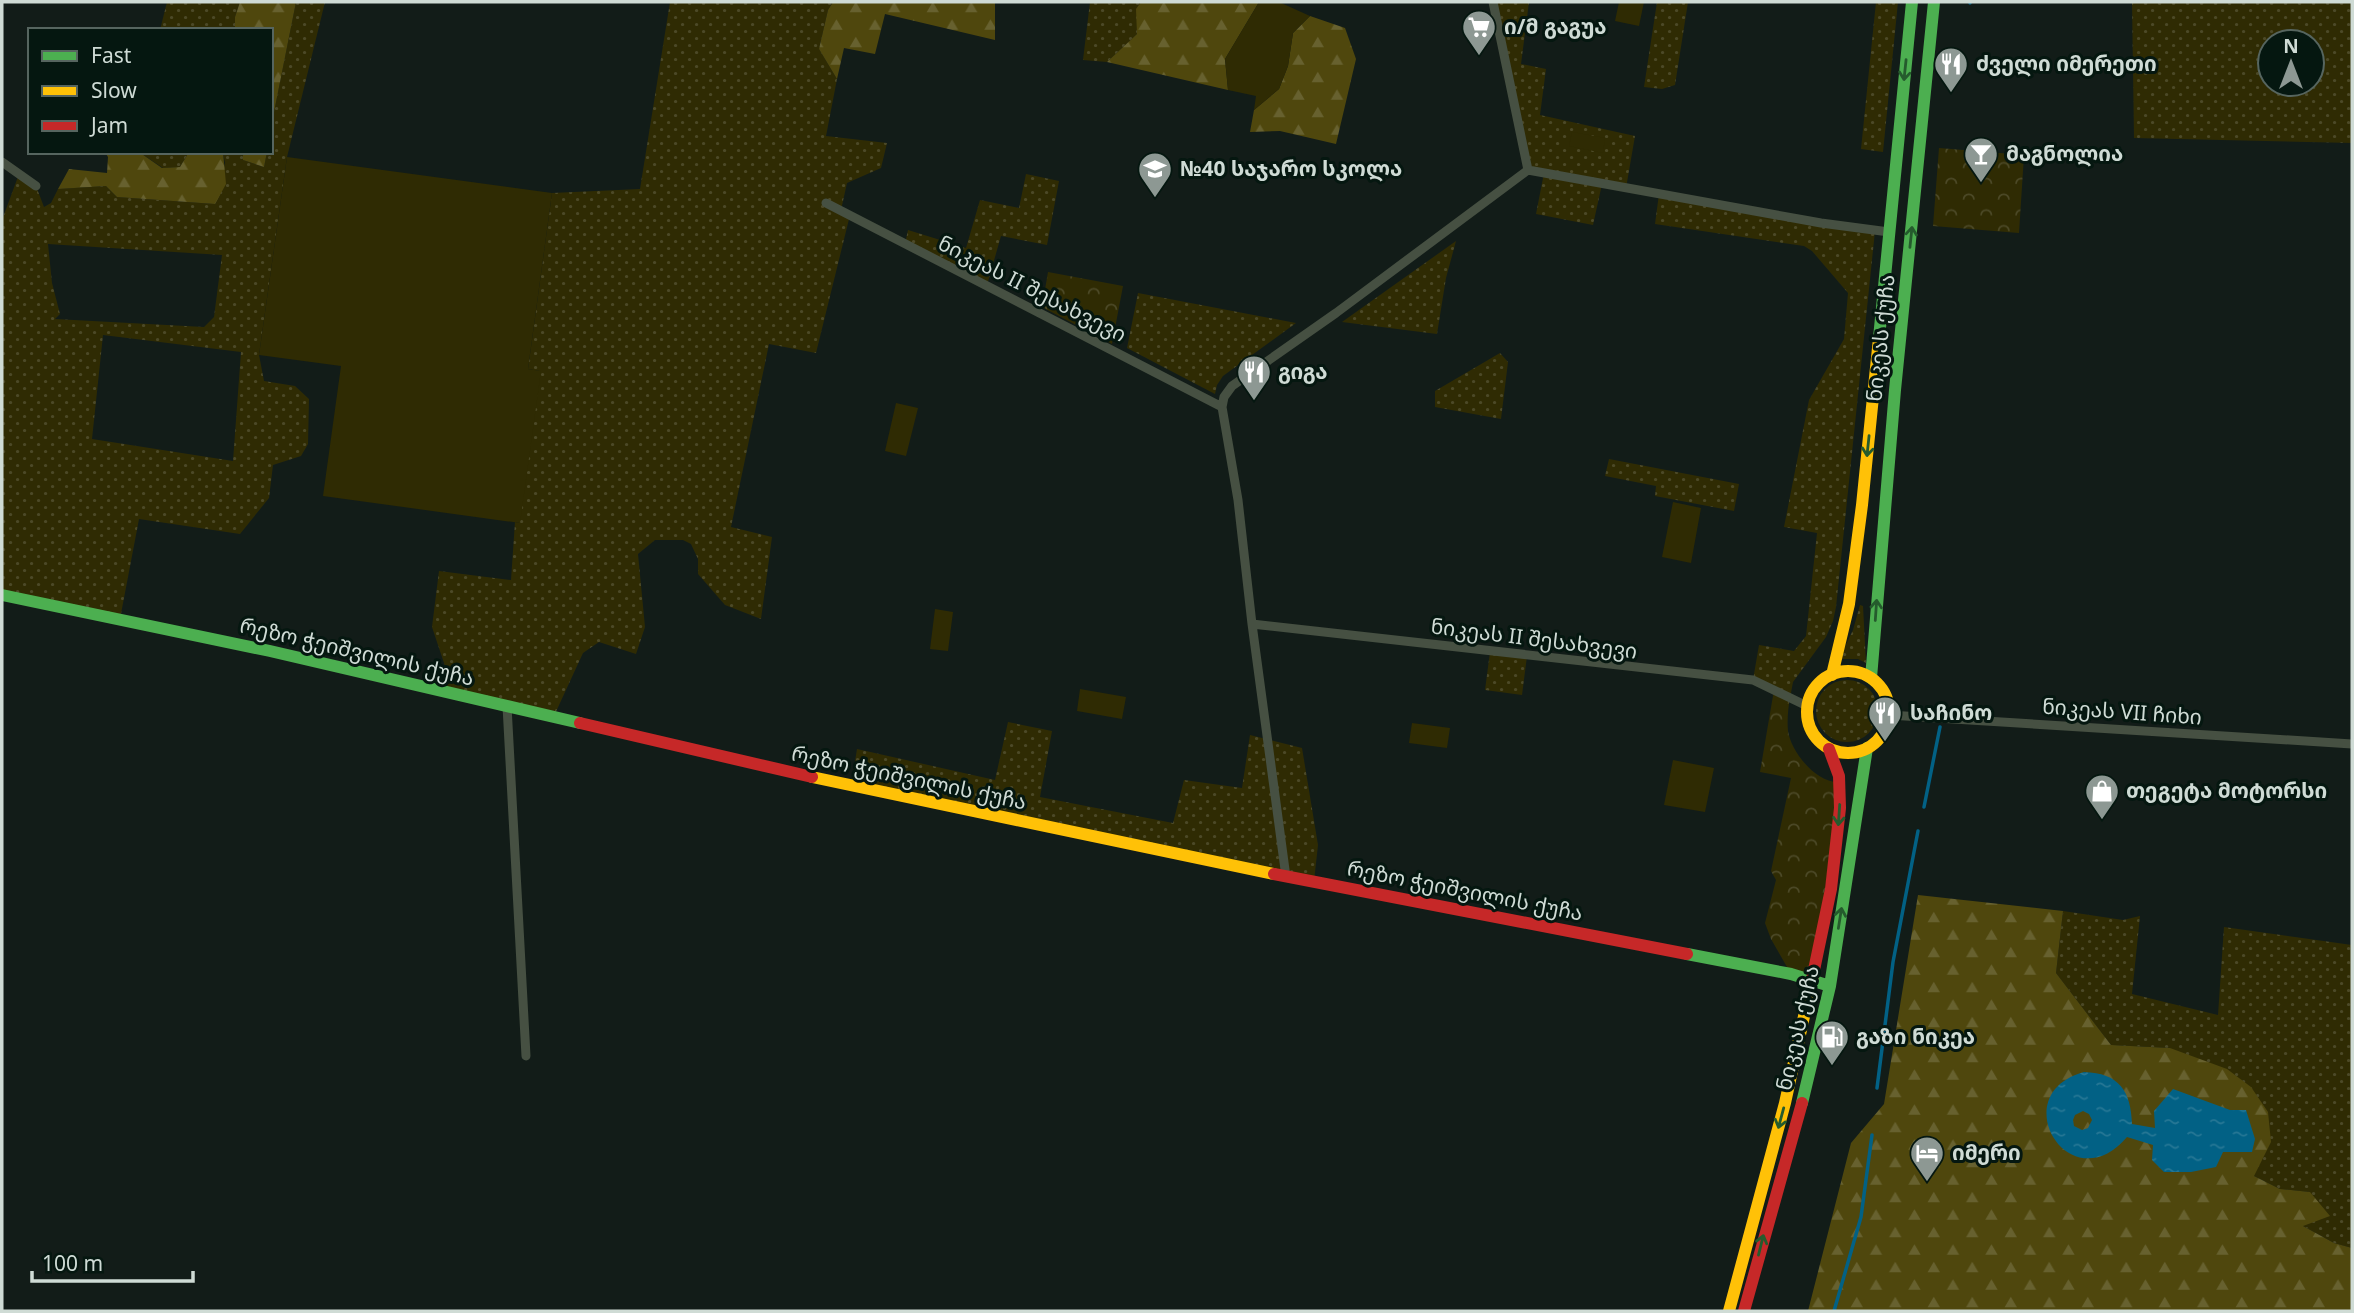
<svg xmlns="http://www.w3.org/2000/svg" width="2354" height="1313" font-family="'Noto Sans','Noto Sans Georgian',sans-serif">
<defs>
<pattern id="grass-dots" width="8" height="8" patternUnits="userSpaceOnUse" patternTransform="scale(1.75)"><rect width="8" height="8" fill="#2f2b03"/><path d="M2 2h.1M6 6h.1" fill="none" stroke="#4c4927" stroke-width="1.8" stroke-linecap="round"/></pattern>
<pattern id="forest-firs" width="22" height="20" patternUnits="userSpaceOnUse" patternTransform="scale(1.75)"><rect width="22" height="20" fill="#4f470d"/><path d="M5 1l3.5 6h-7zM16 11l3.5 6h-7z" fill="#67612f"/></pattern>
<pattern id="park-crowns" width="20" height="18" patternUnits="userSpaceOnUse" patternTransform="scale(1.75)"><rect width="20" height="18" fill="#2f2b03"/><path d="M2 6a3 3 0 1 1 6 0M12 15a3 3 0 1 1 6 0" fill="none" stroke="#4c4927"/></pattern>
<pattern id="water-ripples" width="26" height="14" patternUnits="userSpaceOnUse" patternTransform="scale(1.75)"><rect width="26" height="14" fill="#026185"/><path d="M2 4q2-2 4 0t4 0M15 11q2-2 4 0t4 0" fill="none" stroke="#267795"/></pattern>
</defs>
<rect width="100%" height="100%" fill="#121c18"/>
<path fill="url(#grass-dots)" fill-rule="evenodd" d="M 167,2 L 240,2 L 235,17 L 235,30 L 160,30 Z
M 296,2 L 325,2 L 287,157 L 259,355 L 264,381 L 295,386 L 309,399 L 308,444 L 301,456 L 273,465 L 269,498 L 240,534 L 139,519 L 120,619 L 2,595 L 2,220 L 19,174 L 36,186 L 44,207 L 51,203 L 58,189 L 106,186 L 117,197 L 215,204 L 225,163 L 223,152 L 243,152 L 243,160 L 264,167 L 267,152 L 271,152 L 271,127 ZM 48,244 L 222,255 L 214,317 L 204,327 L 55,319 L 60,314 L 52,283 ZM 103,335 L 241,352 L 233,461 L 92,439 Z
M 670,2 L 833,2 L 828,10 L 819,49 L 837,79 L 826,136 L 887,143 L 881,168 L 847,183 L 841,210 L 850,215 L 816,353 L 769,344 L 731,527 L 772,537 L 761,619 L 725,605 L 698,574 L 698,559 L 691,544 L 683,540 L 655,540 L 638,554 L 645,627 L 636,654 L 599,642 L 583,653 L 554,716 L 442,692 L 446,669 L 432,627 L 439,571 L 511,580 L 515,522 L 519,523 L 540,371 L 528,369 L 552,193 L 640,189 Z
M 1090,2 L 1141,2 L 1137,9 L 1137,34 L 1107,62 L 1083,60 Z
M 1493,2 L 1529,2 L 1521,64 L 1546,69 L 1540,115 L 1635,136 L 1626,188 L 1602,184 L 1593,225 L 1536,214 L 1544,173 L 1528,170 Z
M 1657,2 L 1688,2 L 1675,85 L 1662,89 L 1644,87 Z
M 1876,2 L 1898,2 L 1883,152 L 1861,149 Z
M 2132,2 L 2352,2 L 2352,143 L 2134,138 ZM 2270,42 L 2312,42 L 2312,84 L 2270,84 Z
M 139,152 L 189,152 L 180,167 L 163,168 Z
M 1026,174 L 1059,181 L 1047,245 L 1001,236 L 987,285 L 905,244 L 908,230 L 966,248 L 980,200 L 1019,208 Z
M 1659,194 L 1875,231 L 1836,607 L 1833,621 L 1826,637 L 1793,682 L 1790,698 L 1753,680 L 1759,645 L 1794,651 L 1806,636 L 1817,533 L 1784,527 L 1809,400 L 1844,339 L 1848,293 L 1812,251 L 1804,246 L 1655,224 Z
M 1456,241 L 1446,278 L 1437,334 L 1342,322 Z
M 1138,293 L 1296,323 L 1223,376 L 1217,385 L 1215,394 L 1127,348 Z
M 1500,353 L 1508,362 L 1501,419 L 1435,407 L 1435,391 Z
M 1609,459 L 1739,484 L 1734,511 L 1655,496 L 1656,486 L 1605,476 Z
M 1860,605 L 1863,606 L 1866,663 L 1858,659 L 1839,659 L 1853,630 Z
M 1490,652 L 1527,656 L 1522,695 L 1485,690 Z
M1816 711a31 31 0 1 1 62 0a31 31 0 1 1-62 0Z
M 1008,722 L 1052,731 L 1040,797 L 1173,823 L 1184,780 L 1242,788 L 1250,735 L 1302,748 L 1318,845 L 1314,881 L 851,786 L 857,749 L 995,780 Z
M 2063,911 L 2123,920 L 2140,916 L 2132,994 L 2218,1015 L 2224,927 L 2352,945 L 2352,1248 L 2334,1243 L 2303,1226 L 2310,1192 L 2280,1189 L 2254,1176 L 2170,1048 L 2111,1045 L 2056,973 Z"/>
<path fill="url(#forest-firs)" d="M 240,2 L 296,2 L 271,127 L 271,30 L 235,30 L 235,17 Z
M 833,2 L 995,2 L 995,40 L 885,14 L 875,54 L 844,48 L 837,79 L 819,49 L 828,10 Z
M 1141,2 L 1259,2 L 1225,59 L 1228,90 L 1107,62 L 1137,34 L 1136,9 Z
M 1310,16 L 1345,28 L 1356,59 L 1336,144 L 1280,131 L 1250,132 L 1254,110 L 1279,89 L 1288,66 L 1293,33 Z
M 105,152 L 139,152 L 162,168 L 180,167 L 189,152 L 223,152 L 226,184 L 215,204 L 117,197 L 106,186 L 58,189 L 69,169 L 107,173 L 108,157 Z
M 243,152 L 267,152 L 264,167 L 243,160 Z
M 1918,895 L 2063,911 L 2056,973 L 2111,1045 L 2170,1048 L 2227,1069 L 2251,1087 L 2268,1112 L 2271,1142 L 2254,1176 L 2280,1189 L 2310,1192 L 2330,1216 L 2303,1226 L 2334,1243 L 2352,1248 L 2352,1311 L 1808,1311 L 1851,1143 L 1884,1104 Z"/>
<path fill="url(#park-crowns)" d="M 1939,148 L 2024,155 L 2019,233 L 1933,226 Z
M 1048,272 L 1123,286 L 1112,344 L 1042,307 Z
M 1774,690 L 1790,698 C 1788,708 1787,721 1788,731 C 1791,752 1816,783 1839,782 L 1813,980 L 1791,974 L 1771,939 L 1765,923 L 1776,880 L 1771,871 L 1791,778 L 1760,772 Z"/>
<path fill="#2f2b03" d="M 1259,2 L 1279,2 L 1310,16 L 1293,33 L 1288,66 L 1279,89 L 1254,110 L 1256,96 L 1228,90 L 1225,59 Z
M 1619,2 L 1644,2 L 1639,26 L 1615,21 Z
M 1572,132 L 1605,138 L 1603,153 L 1569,146 Z
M 287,157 L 552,193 L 528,369 L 541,371 L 520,523 L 323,496 L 341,366 L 259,355 Z
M 896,403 L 918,408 L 906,456 L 885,451 Z
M 1673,502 L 1701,508 L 1691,563 L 1662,557 Z
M 935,609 L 953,612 L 948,651 L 930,649 Z
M 1080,689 L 1126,697 L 1122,719 L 1077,711 Z
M 1412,723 L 1450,728 L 1447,748 L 1409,743 Z
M 1673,760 L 1714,768 L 1705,812 L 1664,805 Z"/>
<path fill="url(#water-ripples)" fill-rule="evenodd" d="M 2084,1072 C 2119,1073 2131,1091 2132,1124 L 2155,1128 L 2154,1111 L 2173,1089 L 2230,1110 L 2246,1110 L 2255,1139 L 2252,1152 L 2223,1152 L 2216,1167 L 2191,1172 L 2164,1172 L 2152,1160 L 2153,1145 L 2127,1137 C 2070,1204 2003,1094 2084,1072 ZM 2083,1111 L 2089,1114 L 2092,1120 L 2088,1128 L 2082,1130 L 2074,1126 L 2073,1120 L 2075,1115 Z"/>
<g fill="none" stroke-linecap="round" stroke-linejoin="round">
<path stroke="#026185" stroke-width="3.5" d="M 1970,2 L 1970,3
M 1924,807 L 1940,727
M 1877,1088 L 1893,962 L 1918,831
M 1834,1311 L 1861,1217 L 1872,1135"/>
<path stroke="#465042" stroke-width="9" d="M 1493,2 L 1528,170
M 2,162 L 36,186
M 826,203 L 1222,407
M 1252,624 L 1753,680 L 1807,706
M 507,706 L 526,1056
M 1889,715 L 2352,744
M 1286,877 L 1252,624 L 1238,500 L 1222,407 L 1224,397 L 1232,386 L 1336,313 L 1528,170 L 1821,223 L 1889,232"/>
<path stroke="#4caf50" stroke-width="12" d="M 1879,338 L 1912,2
M 2,595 L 270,651 L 580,723
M 1871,678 L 1895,390 L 1934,2
M 1687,954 L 1791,974 L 1830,986
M 1802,1103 L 1830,986 L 1867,748"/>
<path stroke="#ffc107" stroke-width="12" d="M1807 712a41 41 0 1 1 82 0a41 41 0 1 1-82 0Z
M 1832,675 L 1849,604 L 1862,505 L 1879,338
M 812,777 L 1274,874
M 1729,1311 L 1785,1103 L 1810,989"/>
<path stroke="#c62828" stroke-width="12" d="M 580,723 L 812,777
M 1274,874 L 1687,954
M 1810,989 L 1831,889 L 1840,808 L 1839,776 L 1829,749
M 1744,1311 L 1802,1103"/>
</g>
<defs><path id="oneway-shaft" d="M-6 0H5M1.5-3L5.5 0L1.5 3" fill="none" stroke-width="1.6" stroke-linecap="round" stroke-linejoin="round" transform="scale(1.75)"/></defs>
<g stroke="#255b2d">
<use href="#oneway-shaft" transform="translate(1905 70) rotate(96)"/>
<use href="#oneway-shaft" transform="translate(1911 237) rotate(-84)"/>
<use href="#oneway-shaft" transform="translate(1868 446) rotate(96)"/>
<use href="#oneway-shaft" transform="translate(1876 610) rotate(-86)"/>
<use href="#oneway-shaft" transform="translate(1839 815) rotate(94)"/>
<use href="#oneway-shaft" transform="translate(1840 918) rotate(-81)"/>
<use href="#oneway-shaft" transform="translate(1781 1118) rotate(105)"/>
<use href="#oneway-shaft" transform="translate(1761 1245) rotate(-76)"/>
</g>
<defs>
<g id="supermarket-pin" transform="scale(1.75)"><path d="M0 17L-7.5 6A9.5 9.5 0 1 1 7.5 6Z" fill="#8d9893" stroke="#051710"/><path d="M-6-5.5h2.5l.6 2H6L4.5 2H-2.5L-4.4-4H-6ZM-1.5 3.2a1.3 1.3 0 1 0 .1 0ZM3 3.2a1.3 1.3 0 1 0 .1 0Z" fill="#fff"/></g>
<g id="restaurant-pin" transform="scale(1.75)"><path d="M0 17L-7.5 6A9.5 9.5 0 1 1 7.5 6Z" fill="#8d9893" stroke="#051710"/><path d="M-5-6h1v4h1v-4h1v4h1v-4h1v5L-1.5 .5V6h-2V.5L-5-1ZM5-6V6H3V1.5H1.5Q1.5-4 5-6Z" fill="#fff"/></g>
<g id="bar-pin" transform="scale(1.75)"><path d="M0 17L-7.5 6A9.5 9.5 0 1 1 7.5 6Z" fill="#8d9893" stroke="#051710"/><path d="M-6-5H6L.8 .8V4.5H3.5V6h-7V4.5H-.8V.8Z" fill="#fff"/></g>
<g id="school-pin" transform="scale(1.75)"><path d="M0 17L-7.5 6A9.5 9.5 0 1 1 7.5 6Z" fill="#8d9893" stroke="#051710"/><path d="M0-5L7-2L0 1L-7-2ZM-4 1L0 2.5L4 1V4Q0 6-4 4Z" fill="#fff"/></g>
<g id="shop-pin" transform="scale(1.75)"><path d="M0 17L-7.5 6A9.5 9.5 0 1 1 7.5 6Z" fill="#8d9893" stroke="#051710"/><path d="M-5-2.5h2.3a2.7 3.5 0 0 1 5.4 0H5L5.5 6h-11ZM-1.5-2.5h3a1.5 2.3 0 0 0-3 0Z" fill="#fff"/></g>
<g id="fuel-pin" transform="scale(1.75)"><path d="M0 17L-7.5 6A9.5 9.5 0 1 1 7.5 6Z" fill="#8d9893" stroke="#051710"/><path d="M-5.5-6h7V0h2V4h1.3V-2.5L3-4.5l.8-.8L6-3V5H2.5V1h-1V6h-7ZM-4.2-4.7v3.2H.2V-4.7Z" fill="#fff"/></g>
<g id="hotel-pin" transform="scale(1.75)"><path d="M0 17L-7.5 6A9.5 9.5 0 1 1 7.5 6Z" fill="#8d9893" stroke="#051710"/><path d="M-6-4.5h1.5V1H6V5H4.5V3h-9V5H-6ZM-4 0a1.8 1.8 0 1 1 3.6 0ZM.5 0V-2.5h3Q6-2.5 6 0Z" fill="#fff"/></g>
</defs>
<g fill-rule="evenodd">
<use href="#supermarket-pin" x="1479" y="27"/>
<use href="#restaurant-pin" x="1951" y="64"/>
<use href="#bar-pin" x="1981" y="154"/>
<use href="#school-pin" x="1155" y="169"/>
<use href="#restaurant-pin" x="1254" y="372"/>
<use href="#restaurant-pin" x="1885" y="713"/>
<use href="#shop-pin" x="2102" y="791"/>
<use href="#fuel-pin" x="1832" y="1037"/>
<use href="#hotel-pin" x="1927" y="1153"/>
</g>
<g text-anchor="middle" stroke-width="6" stroke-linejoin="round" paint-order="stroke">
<g font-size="21" font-weight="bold" fill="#cfdbd5" stroke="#051710" text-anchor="start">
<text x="1504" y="34">ი/მ გაგუა</text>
<text x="1976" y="71">ძველი იმერეთი</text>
<text x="2006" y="161">მაგნოლია</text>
<text x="1180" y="176">№40 საჯარო სკოლა</text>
<text x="1278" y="379">გიგა</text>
<text x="1910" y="720">საჩინო</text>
<text x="2126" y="798">თეგეტა მოტორსი</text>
<text x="1856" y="1044">გაზი ნიკეა</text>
<text x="1952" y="1160">იმერი</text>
</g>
<g font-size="21" fill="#cfdbd5" stroke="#051710">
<text transform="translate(1032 289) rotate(27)" y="7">ნიკეას II შესახვევი</text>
<text transform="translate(1881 338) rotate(-84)" y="7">ნიკეას ქუჩა</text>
<text transform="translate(1534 639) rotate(7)" y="7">ნიკეას II შესახვევი</text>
<text transform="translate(357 652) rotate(13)" y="7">რეზო ჭეიშვილის ქუჩა</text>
<text transform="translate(2122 712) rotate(4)" y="7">ნიკეას VII ჩიხი</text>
<text transform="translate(909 778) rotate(12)" y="7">რეზო ჭეიშვილის ქუჩა</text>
<text transform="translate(1465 891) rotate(11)" y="7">რეზო ჭეიშვილის ქუჩა</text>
<text transform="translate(1798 1028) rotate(-77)" y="7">ნიკეას ქუჩა</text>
</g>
</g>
<rect width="2354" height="1313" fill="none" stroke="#cfdbd5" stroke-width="7"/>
<rect x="28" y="28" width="245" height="126" fill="#051710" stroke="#56655f" stroke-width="2"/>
<rect x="42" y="51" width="35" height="10" fill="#4caf50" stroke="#56655f" stroke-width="2"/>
<text x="91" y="63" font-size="21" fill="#cfdbd5">Fast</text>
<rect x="42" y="86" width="35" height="10" fill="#ffc107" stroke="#56655f" stroke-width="2"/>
<text x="91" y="98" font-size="21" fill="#cfdbd5">Slow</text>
<rect x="42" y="121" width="35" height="10" fill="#c62828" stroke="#56655f" stroke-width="2"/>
<text x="91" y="133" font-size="21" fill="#cfdbd5">Jam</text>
<g transform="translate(2291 63)"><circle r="33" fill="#051710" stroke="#56655f" stroke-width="2"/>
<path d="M0-5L12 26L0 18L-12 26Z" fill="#8d9893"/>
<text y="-10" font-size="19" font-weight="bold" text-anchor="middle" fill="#cfdbd5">N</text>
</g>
<path d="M32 1271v10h161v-10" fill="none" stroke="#cfdbd5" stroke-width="3.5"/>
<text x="42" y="1271" font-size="21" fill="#cfdbd5" stroke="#051710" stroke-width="5" paint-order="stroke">100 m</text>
</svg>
